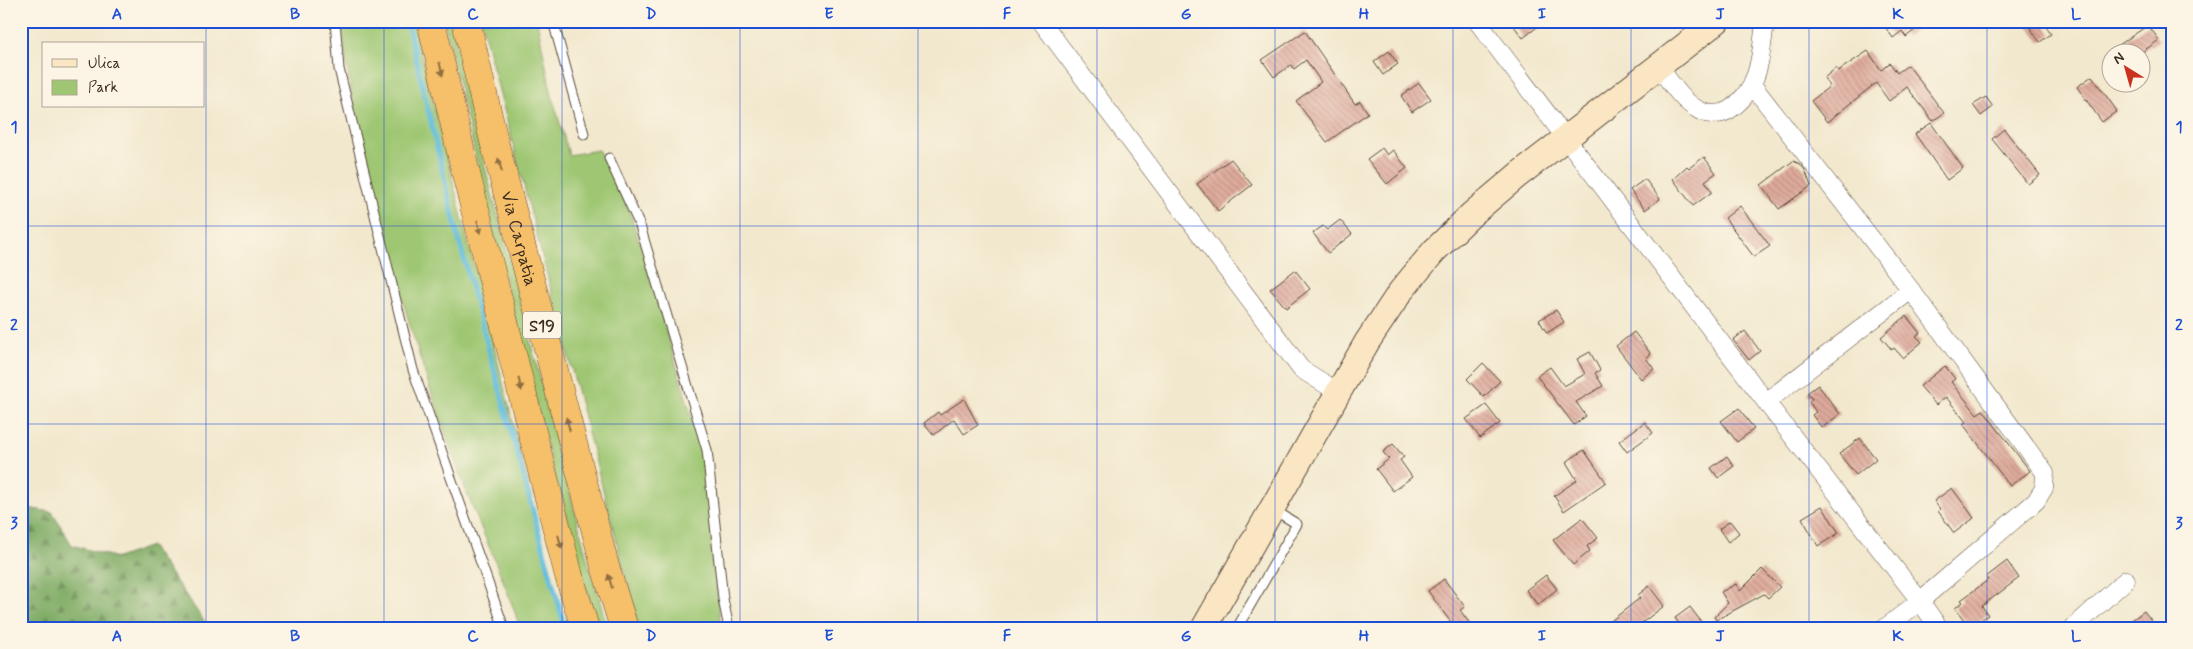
<svg xmlns="http://www.w3.org/2000/svg" width="2193" height="649" font-family="Mynerve,sans-serif">
<defs>
<pattern id="forest-firs" width="22" height="20" patternUnits="userSpaceOnUse" patternTransform="scale(1.25)"><rect width="22" height="20" fill="#7fac65"/><path d="M5 1l3.5 6h-7zM16 11l3.5 6h-7z" fill="#698c53"/></pattern>
<pattern id="building-back-hatch" width="6" height="6" patternUnits="userSpaceOnUse" patternTransform="scale(1.25)"><rect width="6" height="6" fill="#dfab9c"/><path d="M-1 5l2 2M0 0l6 6M5-1l2 2" fill="none" stroke="#b68b7f"/></pattern>
</defs>
<rect width="100%" height="100%" fill="#fcf5e5"/>
<filter id="ink" filterUnits="userSpaceOnUse"><feTurbulence type="fractalNoise" baseFrequency=".02" numOctaves="2"/><feDisplacementMap in="SourceGraphic" scale="10" xChannelSelector="R" yChannelSelector="G"/><feConvolveMatrix kernelMatrix="1 2 1 2 8 2 1 2 1" color-interpolation-filters="sRGB"/></filter>
<filter id="wash" filterUnits="userSpaceOnUse"><feTurbulence type="fractalNoise" baseFrequency=".0096" numOctaves="4" result="noise"/><feDisplacementMap in="SourceGraphic" scale="20" xChannelSelector="R" yChannelSelector="G"/><feGaussianBlur stdDeviation="1.12" result="paint"/><feColorMatrix in="noise" values="0 0 0 0 0 0 0 0 0 0 0 0 0 0 0 0 0 1.4 0 .05"/><feComposite in="paint" operator="in"/></filter>
<g filter="url(#wash)">
<rect width="100%" height="100%" fill="#f2e8ce"/>
<path fill="#9fc773" stroke="#6d7848" d="M 341,21 L 413,21 L 564,628 L 520,628 C 504,576 479,527 461,477 C 425,380 395,281 371,181 C 359,128 346,75 341,21 Z
M 444,21 L 451,21 L 470,110 L 589,566 L 608,628 L 598,628 C 538,428 492,224 444,21 Z
M 481,21 L 537,21 L 552,96 L 569,155 L 598,150 C 628,195 641,247 656,298 C 671,350 689,402 701,454 C 714,511 713,570 721,628 L 639,628 Z"/>
<path fill="url(#forest-firs)" stroke="#5d6b42" d="M 21,215 L 28,217 L 21,269 Z
M 21,507 L 52,512 L 72,545 L 117,558 L 151,546 L 209,628 L 21,628 Z"/>
<g fill="none" stroke-linecap="round" stroke-linejoin="round">
<path stroke="#5dbcdb" stroke-width="5" d="M 407,21 L 459,241 L 565,628"/>
</g>
<g id="blocks">
<path fill="url(#building-back-hatch)" d="M 1510,21 L 1545,21 L 1523,38 Z
M 1881,21 L 1926,21 L 1906,37 L 1902,31 L 1893,38 Z
M 2025,21 L 2042,21 L 2051,34 L 2040,42 Z
M 2148,25 L 2159,40 L 2142,52 L 2109,52 Z
M 1305,31 L 1355,104 L 1360,101 L 1368,113 L 1327,142 L 1296,101 L 1321,82 L 1306,60 L 1294,69 L 1291,65 L 1274,77 L 1262,60 Z
M 1389,51 L 1398,64 L 1383,75 L 1374,62 Z
M 1868,51 L 1881,70 L 1890,63 L 1897,73 L 1908,65 L 1944,113 L 1933,121 L 1907,87 L 1889,101 L 1876,83 L 1827,122 L 1811,101 L 1830,86 L 1824,78 L 1836,68 L 1838,71 Z
M 2092,76 L 2117,111 L 2102,122 L 2077,87 Z
M 1419,83 L 1431,99 L 1412,112 L 1401,96 Z
M 1986,97 L 1993,107 L 1981,116 L 1973,105 Z
M 1931,123 L 1963,168 L 1947,180 L 1915,134 Z
M 2004,129 L 2040,175 L 2028,184 L 1992,139 Z
M 1382,148 L 1387,155 L 1393,150 L 1407,168 L 1387,184 L 1367,159 Z
M 1704,157 L 1716,173 L 1705,181 L 1712,192 L 1693,206 L 1673,179 L 1687,166 L 1689,168 Z
M 1231,159 L 1252,185 L 1218,211 L 1197,184 Z
M 1793,161 L 1800,164 L 1805,170 L 1811,186 L 1779,209 L 1761,185 Z
M 1645,179 L 1660,199 L 1645,210 L 1630,190 Z
M 1740,206 L 1770,246 L 1754,257 L 1725,218 Z
M 1340,220 L 1352,234 L 1328,253 L 1313,233 L 1323,226 L 1327,230 Z
M 1295,270 L 1310,289 L 1286,308 L 1270,289 Z
M 1556,310 L 1564,322 L 1547,333 L 1539,320 Z
M 1906,316 L 1920,333 L 1916,336 L 1922,342 L 1903,358 L 1894,348 L 1892,350 L 1881,337 Z
M 1745,331 L 1760,351 L 1749,360 L 1733,340 Z
M 1634,332 L 1651,354 L 1646,358 L 1654,369 L 1641,379 L 1616,346 Z
M 1590,352 L 1600,370 L 1595,373 L 1603,386 L 1576,402 L 1586,416 L 1574,425 L 1537,376 L 1550,367 L 1564,386 L 1585,374 L 1577,359 Z
M 1483,363 L 1500,381 L 1484,397 L 1467,379 Z
M 1945,366 L 1955,379 L 1951,382 L 1977,414 L 1983,410 L 2030,471 L 2010,486 L 1963,424 L 1966,422 L 1946,397 L 1936,405 L 1920,386 Z
M 1818,385 L 1840,414 L 1822,428 L 1812,415 L 1816,412 L 1809,402 L 1812,399 L 1807,393 Z
M 964,399 L 978,425 L 964,434 L 954,419 L 934,435 L 924,423 L 938,412 L 940,415 Z
M 1486,405 L 1500,423 L 1480,438 L 1466,419 Z
M 1739,408 L 1754,429 L 1737,442 L 1721,421 Z
M 1645,422 L 1653,433 L 1627,452 L 1619,441 Z
M 1860,438 L 1876,459 L 1856,475 L 1839,454 Z
M 1393,444 L 1404,457 L 1400,460 L 1412,477 L 1393,491 L 1376,469 L 1389,459 L 1383,452 Z
M 1584,450 L 1606,482 L 1564,511 L 1554,496 L 1577,480 L 1566,462 Z
M 1727,456 L 1734,466 L 1718,478 L 1711,468 Z
M 1952,488 L 1974,518 L 1954,533 L 1938,511 L 1940,509 L 1934,501 Z
M 1822,506 L 1839,533 L 1818,546 L 1802,518 Z
M 1582,518 L 1598,538 L 1587,546 L 1590,551 L 1573,565 L 1553,540 Z
M 1730,521 L 1739,533 L 1728,542 L 1719,529 Z
M 2007,561 L 2019,578 L 1982,606 L 1988,615 L 1970,628 L 1955,608 L 1963,602 L 1961,600 L 1988,580 L 1986,577 Z
M 1762,569 L 1780,587 L 1768,598 L 1764,594 L 1716,620 L 1714,617 L 1728,603 L 1721,592 L 1736,584 L 1740,591 Z
M 1546,575 L 1557,589 L 1538,605 L 1526,590 Z
M 1444,579 L 1465,607 L 1460,610 L 1473,628 L 1455,628 L 1428,591 Z
M 1649,586 L 1664,606 L 1635,628 L 1602,628 L 1640,598 L 1638,595 Z
M 1690,607 L 1706,628 L 1683,628 L 1675,618 Z
M 2144,611 L 2157,628 L 2121,628 Z"/>
</g>
</g>
<g filter="url(#ink)">
<use href="#blocks" fill-opacity="0" stroke="#564638" stroke-width="1"/>
<g fill="none" stroke-linecap="round" stroke-linejoin="round">
<g stroke="#564638" stroke-width="11">
<path id="lane" d="M 335,21 L 339,69 L 413,370 L 504,628
M 553,21 L 584,134
M 609,158 L 640,226 L 707,450 L 723,599 L 729,628
M 1237,628 L 1297,524 L 1274,510"/>
</g>
<g stroke="#564638" stroke-width="19">
<path id="street" d="M 1041,21 L 1301,369 L 1338,392
M 1477,21 L 1766,402 L 1920,601 L 2036,501 L 2044,488 L 2045,473 L 1911,290 L 1753,86
M 1658,66 C 1669,80 1681,100 1697,109 C 1706,115 1719,116 1729,110 C 1760,90 1761,55 1765,21
M 1766,402 L 1911,290
M 1885,628 L 1920,601 L 1939,628
M 2073,628 L 2126,580"/>
</g>
<g stroke="#564638" stroke-width="27">
<path id="secondary" d="M 1204,628 L 1367,342 L 1401,291 L 1434,251 L 1472,214 L 1518,175 L 1717,21"/>
</g>
<g stroke="#564638" stroke-width="29">
<g id="highway">
<path d="M 431,21 L 466,174 L 569,576 L 585,628"/>
<path id="s1" d="M 466,21 L 494,141 L 605,566 L 624,628"/>
</g>
</g>
<use href="#lane" stroke="#fff" stroke-width="9"/>
<use href="#street" stroke="#fff" stroke-width="18"/>
<use href="#secondary" stroke="#fbe6c4" stroke-width="25"/>
<use href="#highway" stroke="#f6c06b" stroke-width="28"/>
</g>
<defs><path id="oneway-solid" d="M-6-.8H1V-3.2L6.5 0L1 3.2V.8H-6Z" transform="scale(1.25)"/></defs>
<g fill="#8f6e41">
<use href="#oneway-solid" transform="translate(441 69) rotate(77)"/>
<use href="#oneway-solid" transform="translate(500 165) rotate(-105)"/>
<use href="#oneway-solid" transform="translate(479 227) rotate(76)"/>
<use href="#oneway-solid" transform="translate(520 384) rotate(76)"/>
<use href="#oneway-solid" transform="translate(568 424) rotate(-105)"/>
<use href="#oneway-solid" transform="translate(560 542) rotate(76)"/>
<use href="#oneway-solid" transform="translate(610 581) rotate(-106)"/>
</g>
</g>
<path fill="none" stroke="#1d4ed8" stroke-width="1" stroke-opacity="0.55" d="M 206,21 L 206,628M 384,21 L 384,628M 562,21 L 562,628M 740,21 L 740,628M 918,21 L 918,628M 1097,21 L 1097,628M 1275,21 L 1275,628M 1453,21 L 1453,628M 1631,21 L 1631,628M 1809,21 L 1809,628M 1987,21 L 1987,628M 21,226 L 2172,226M 21,424 L 2172,424"/>
<g text-anchor="middle" stroke-width="4" stroke-linejoin="round" paint-order="stroke">
<rect fill="#fcf5e5" stroke="#75675a" stroke-width="1" x="523" y="311.5" width="38" height="27" rx="4"/>
<g font-size="16" font-weight="bold" fill="#3b2a1e">
<text x="542" y="331">S19</text>
</g>
<g font-size="18" fill="#3b2a1e" stroke="#fcf5e5">
<text dy="6" stroke="none"><textPath href="#s1" startOffset="224">Via Carpatia</textPath></text>
</g>
</g>
<rect width="2193" height="649" fill="none" stroke="#fcf5e5" stroke-width="55"/>
<rect x="42" y="42" width="162" height="65" fill="#fcf5e5" stroke="#afa495"/>
<rect x="52" y="59" width="25" height="8" fill="#fbe6c4" stroke="#afa495"/>
<text x="88" y="68" font-size="15" fill="#3b2a1e">Ulica</text>
<rect x="52" y="80" width="25" height="15" fill="#9fc773" stroke="#afa495"/>
<text x="88" y="92" font-size="15" fill="#3b2a1e">Park</text>
<g transform="translate(2126 68) rotate(323)"><circle r="24" fill="#fcf5e5" stroke="#afa495"/>
<path d="M0-4L9 19L0 12L-9 19Z" fill="#c8321e"/>
<text y="-8" font-size="14" font-weight="bold" text-anchor="middle" fill="#3b2a1e">N</text>
</g>
<rect x="28" y="28" width="2138" height="594" fill="none" stroke="#1d4ed8" stroke-width="2"/>
<g font-size="16" text-anchor="middle" font-weight="bold" fill="#1d4ed8">
<text x="117" y="19">A</text>
<text x="295" y="19">B</text>
<text x="473" y="19">C</text>
<text x="651" y="19">D</text>
<text x="829" y="19">E</text>
<text x="1007" y="19">F</text>
<text x="1186" y="19">G</text>
<text x="1364" y="19">H</text>
<text x="1542" y="19">I</text>
<text x="1720" y="19">J</text>
<text x="1898" y="19">K</text>
<text x="2076" y="19">L</text>
<text x="14" y="132">1</text>
<text x="2179" y="132">1</text>
<text x="14" y="330">2</text>
<text x="2179" y="330">2</text>
<text x="14" y="528">3</text>
<text x="2179" y="528">3</text>
<text x="117" y="641">A</text>
<text x="295" y="641">B</text>
<text x="473" y="641">C</text>
<text x="651" y="641">D</text>
<text x="829" y="641">E</text>
<text x="1007" y="641">F</text>
<text x="1186" y="641">G</text>
<text x="1364" y="641">H</text>
<text x="1542" y="641">I</text>
<text x="1720" y="641">J</text>
<text x="1898" y="641">K</text>
<text x="2076" y="641">L</text>
</g>
</svg>
